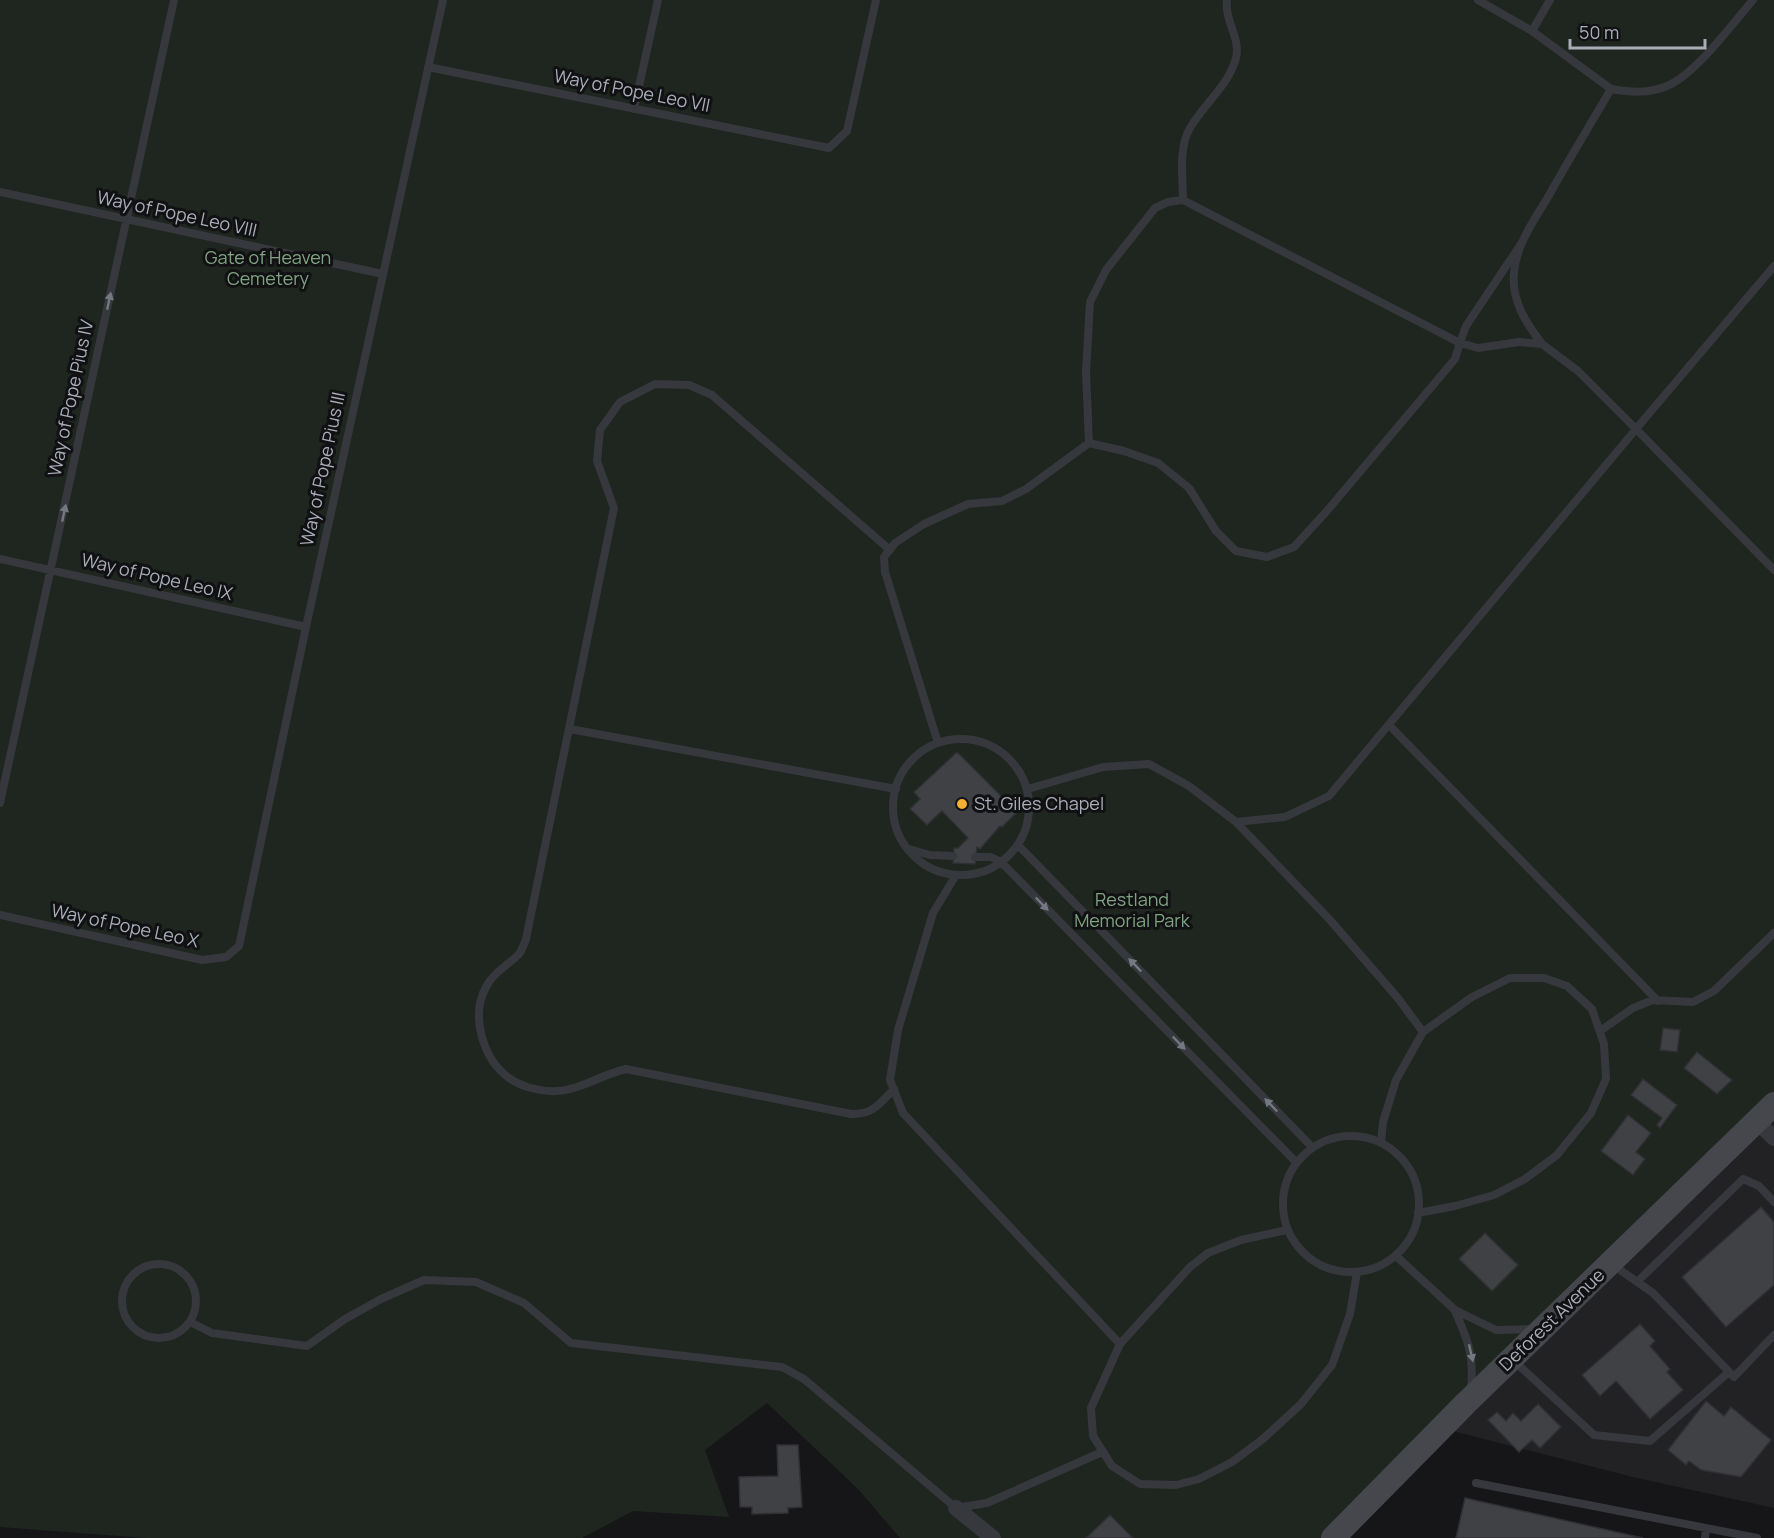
<svg xmlns="http://www.w3.org/2000/svg" width="1774" height="1538" font-family="Manrope,sans-serif">
<rect width="100%" height="100%" fill="#161618"/>
<path fill="#222225" d="M 1774,1109 L 1774,1508 L 1633,1477 L 1441,1428 Z"/>
<path fill="#1e261f" d="M 0,0 L 1774,0 L 1774,1109 L 1332,1538 L 900,1538 L 858,1489 L 767,1403 L 705,1450 L 729,1517 L 633,1511 L 582,1538 L 145,1538 L 0,1527 Z"/>
<path fill="#404145" stroke="#303034" stroke-width="1.5" d="M 957,752 L 1017,812 L 1002,827 L 1000,826 L 980,849 L 977,847 L 975,864 L 953,863 L 954,848 L 958,848 L 968,838 L 942,811 L 927,825 L 910,809 L 920,799 L 914,792 Z
M 1663,1028 L 1680,1030 L 1677,1052 L 1660,1050 Z
M 1697,1052 L 1732,1080 L 1717,1094 L 1684,1068 Z
M 1643,1079 L 1677,1105 L 1660,1128 L 1657,1125 L 1662,1118 L 1631,1095 Z
M 1628,1115 L 1651,1133 L 1636,1152 L 1645,1159 L 1633,1175 L 1601,1151 Z
M 1761,1207 L 1774,1222 L 1774,1285 L 1726,1327 L 1682,1277 Z
M 1485,1233 L 1518,1265 L 1492,1291 L 1459,1259 Z
M 1640,1324 L 1655,1341 L 1650,1346 L 1670,1369 L 1667,1372 L 1683,1390 L 1650,1419 L 1616,1381 L 1600,1396 L 1582,1375 Z
M 1706,1401 L 1724,1416 L 1731,1407 L 1771,1440 L 1741,1477 L 1701,1470 L 1689,1461 L 1686,1465 L 1668,1450 Z
M 1538,1404 L 1561,1427 L 1540,1448 L 1532,1440 L 1519,1452 L 1488,1420 L 1497,1412 L 1506,1421 L 1513,1413 L 1521,1421 Z
M 777,1445 L 798,1445 L 802,1507 L 788,1508 L 788,1513 L 752,1514 L 752,1507 L 740,1507 L 739,1477 L 778,1476 Z
M 1465,1498 L 1643,1538 L 1456,1538 Z
M 1110,1515 L 1133,1538 L 1086,1538 Z"/>
<g fill="none" stroke-linecap="round" stroke-linejoin="round">
<path stroke="#37383d" stroke-width="8" d="M 1478,0 L 1532,31 L 1611,89 C 1590,125 1568,161 1548,197 C 1534,220 1516,245 1514,273 C 1511,300 1526,323 1542,344
M 1532,31 L 1550,0
M 428,67 L 829,148 L 847,131 L 876,0
M 1611,89 C 1629,92 1649,94 1667,86 C 1696,74 1731,25 1753,0
M 634,109 L 658,0
M 0,192 L 383,274
M 1183,200 C 1183,178 1178,148 1190,128 C 1204,104 1229,85 1236,58 C 1241,38 1224,20 1227,0
M 1774,266 L 1636,429 L 1774,570
M 890,550 L 712,395 L 689,385 L 655,384 L 620,402 L 600,430 L 597,461 L 614,508 L 526,939 C 524,944 522,951 518,955 C 507,966 494,972 486,987 C 470,1016 483,1059 509,1078 C 522,1087 541,1092 557,1091 C 580,1090 603,1074 626,1069 L 851,1114 C 873,1115 880,1103 894,1089
M 0,559 L 306,627
M 1389,725 L 1658,1001
M 570,729 L 896,789
M893 807a68 68 0 1 1 136 0a68 68 0 1 1-136 0Z
M 938,743 L 885,572 L 884,557 L 895,543 L 924,524 L 968,504 L 1002,501 L 1026,489 L 1089,443
M 1028,789 L 1103,767 L 1149,764 L 1189,786 L 1236,822 L 1330,920 L 1397,997 L 1423,1032
M 0,803 L 174,0
M 1236,822 L 1285,817 L 1329,796 L 1636,429 L 1578,371 L 1542,344 L 1519,342 L 1478,348 L 1460,343 L 1455,359 L 1326,512 L 1294,547 L 1267,557 L 1236,551 L 1216,531 L 1189,488 L 1158,463 L 1124,451 L 1089,443 L 1086,372 L 1090,302 L 1106,270 L 1155,208 L 1168,202 L 1183,200 L 1460,343 L 1466,326 L 1523,241
M 1018,845 L 1312,1147
M 909,849 L 930,855 L 953,856
M 975,857 L 991,857 L 1001,862 L 1296,1162
M 956,875 L 933,913 L 898,1030 L 890,1080 L 903,1113 L 1120,1344
M 0,915 L 202,960 L 226,957 L 239,946 L 306,627 L 443,0
M 1600,1031 L 1633,1008 L 1653,1000 L 1693,1002 L 1714,991 L 1774,933
M1283 1204a68 68 0 1 1 136 0a68 68 0 1 1-136 0Z
M 1381,1143 L 1383,1122 L 1396,1080 L 1423,1032 L 1472,997 L 1510,978 L 1544,978 L 1567,986 L 1592,1009 L 1604,1044 L 1606,1079 L 1591,1113 L 1557,1155 L 1525,1179 L 1494,1195 L 1455,1206 L 1418,1213
M 1287,1230 L 1241,1240 L 1208,1253 L 1190,1267 L 1120,1344 L 1091,1408 L 1093,1436 L 1112,1466 L 1140,1484 L 1176,1485 L 1199,1479 L 1232,1462 L 1263,1439 L 1301,1404 L 1332,1365 L 1350,1314 L 1357,1272
M 1396,1256 L 1455,1310 L 1496,1330 L 1534,1329
M122 1301a37 37 0 1 1 74 0a37 37 0 1 1-74 0Z
M 1613,1265 L 1653,1293 L 1734,1377 L 1774,1335
M 1637,1282 L 1743,1179 L 1759,1186 L 1774,1202
M 1455,1311 C 1469,1342 1474,1356 1471,1390
M 190,1322 L 212,1333 L 307,1346 L 345,1319 L 381,1299 L 424,1280 L 476,1282 L 524,1303 L 571,1343 L 782,1367 L 804,1379 L 956,1508 L 987,1503 L 1102,1452
M 1512,1359 L 1594,1435 L 1650,1441 L 1729,1372
M 1476,1483 L 1757,1538
M 1705,1538 L 1706,1528"/>
<path stroke="#37383d" stroke-width="16" d="M 1756,1121 L 1774,1138
M 956,1508 L 993,1538"/>
<path stroke="#45474d" stroke-width="24" d="M 1333,1538 L 1466,1403 L 1774,1104"/>
</g>
<defs><path id="oneway-solid" d="M-6-.8H1V-3.2L6.5 0L1 3.2V.8H-6Z" transform="scale(1.5)"/></defs>
<g fill="#757881">
<use href="#oneway-solid" transform="translate(109 301) rotate(-78)"/>
<use href="#oneway-solid" transform="translate(64 513) rotate(-78)"/>
<use href="#oneway-solid" transform="translate(1042 904) rotate(46)"/>
<use href="#oneway-solid" transform="translate(1135 965) rotate(-134)"/>
<use href="#oneway-solid" transform="translate(1179 1043) rotate(46)"/>
<use href="#oneway-solid" transform="translate(1271 1105) rotate(-134)"/>
<use href="#oneway-solid" transform="translate(1471 1353) rotate(77)"/>
</g>
<circle fill="#f2b134" stroke="#111113" stroke-width="2" cx="962" cy="804" r="6"/>
<g text-anchor="middle" stroke-width="6" stroke-linejoin="round" paint-order="stroke">
<g font-size="18" fill="#a8adb8" stroke="#111113">
<text transform="translate(632 91) rotate(11)" y="6">Way of Pope Leo VII</text>
<text transform="translate(177 214) rotate(12)" y="6">Way of Pope Leo VIII</text>
<text transform="translate(71 398) rotate(-78)" y="6">Way of Pope Pius IV</text>
<text transform="translate(323 469) rotate(-78)" y="6">Way of Pope Pius III</text>
<text transform="translate(157 577) rotate(13)" y="6">Way of Pope Leo IX</text>
<text transform="translate(125 926) rotate(12)" y="6">Way of Pope Leo X</text>
<text transform="translate(1552 1320) rotate(-44)" y="6">Deforest Avenue</text>
</g>
<g font-size="18" fill="#7fa381" stroke="#111113">
<text x="268" y="264">Gate of Heaven<tspan x="268" dy="21">Cemetery</tspan></text>
<text x="1132" y="906">Restland<tspan x="1132" dy="21">Memorial Park</tspan></text>
</g>
<g font-size="18" fill="#a8adb8" stroke="#111113" text-anchor="start">
<text x="974" y="810">St. Giles Chapel</text>
</g>
</g>
<path d="M1570 39v9h135v-9" fill="none" stroke="#a8adb8" stroke-width="3"/>
<text x="1579" y="39" font-size="18" fill="#a8adb8" stroke="#111113" stroke-width="4.5" paint-order="stroke">50 m</text>
</svg>
